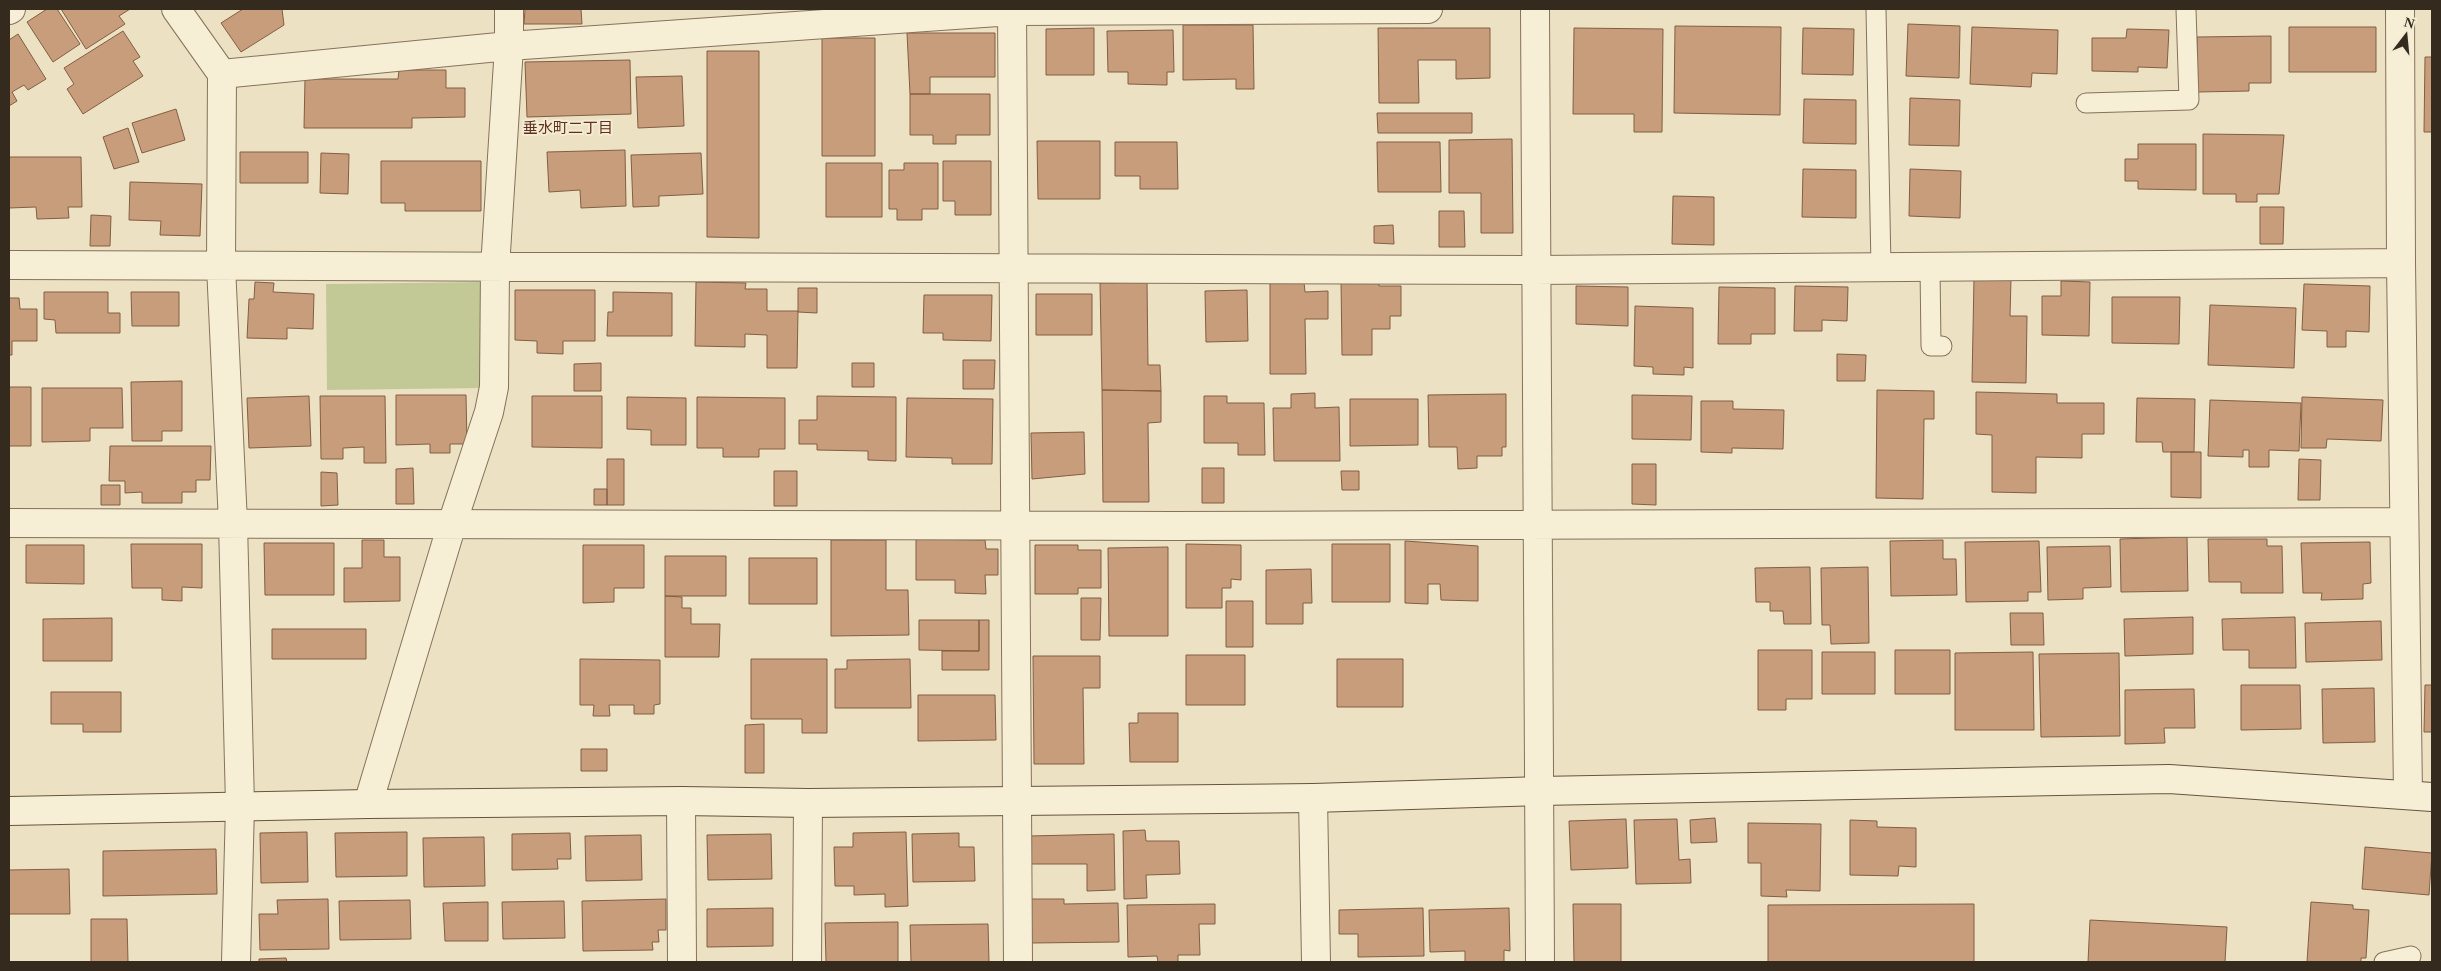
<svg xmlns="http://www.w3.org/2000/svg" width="2441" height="971" font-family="'Times New Roman','Noto Sans JP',serif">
<rect width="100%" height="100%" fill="#ece1c3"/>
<path fill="#c2c997" d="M 481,282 L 482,388 L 327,390 L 326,284 Z"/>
<path fill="#c89d7b" stroke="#835e42" d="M 47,9 L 57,9 L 80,44 L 53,62 L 27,22 Z
M 61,9 L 130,9 L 119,16 L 125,24 L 86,49 Z
M 243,9 L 282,9 L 284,25 L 241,52 L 221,23 Z
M 525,9 L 581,9 L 582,24 L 524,24 Z
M 1908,24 L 1960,26 L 1959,78 L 1906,76 Z
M 1183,25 L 1253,25 L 1254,89 L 1236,89 L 1236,79 L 1183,80 Z
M 1675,26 L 1781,27 L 1780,115 L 1674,113 Z
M 1972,27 L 2058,30 L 2057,74 L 2032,73 L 2031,87 L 1970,84 Z
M 2289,27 L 2376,27 L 2376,72 L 2289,72 Z
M 1094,28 L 1094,75 L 1046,75 L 1046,29 Z
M 1378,28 L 1490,28 L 1490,78 L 1456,79 L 1456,60 L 1418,60 L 1419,103 L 1379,103 Z
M 1574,28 L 1663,29 L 1662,132 L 1634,132 L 1634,114 L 1573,114 Z
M 1803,28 L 1854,29 L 1853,75 L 1802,74 Z
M 2127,29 L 2169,30 L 2167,68 L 2138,67 L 2138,72 L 2092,71 L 2092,38 L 2126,38 Z
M 1173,30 L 1174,72 L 1167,72 L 1167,85 L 1128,84 L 1128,72 L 1108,72 L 1107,31 Z
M 123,31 L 140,57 L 133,61 L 143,76 L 83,114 L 67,89 L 74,84 L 64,68 Z
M 907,33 L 995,33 L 995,77 L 930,77 L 930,94 L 910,94 Z
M 18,34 L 46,79 L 28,90 L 24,85 L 12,92 L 17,101 L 9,106 L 9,40 Z
M 2271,36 L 2271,83 L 2249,83 L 2249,91 L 2197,92 L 2197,37 Z
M 822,38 L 875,38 L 875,156 L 822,156 Z
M 707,51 L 759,51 L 759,238 L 707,237 Z
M 2425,57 L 2432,57 L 2432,132 L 2424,132 Z
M 630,60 L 631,114 L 527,117 L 525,62 Z
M 399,70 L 446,70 L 446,88 L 465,88 L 465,117 L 412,118 L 412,128 L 304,128 L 305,79 L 398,79 Z
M 682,76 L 684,126 L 638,128 L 636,77 Z
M 910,94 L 990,94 L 990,135 L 956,135 L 956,144 L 933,144 L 933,135 L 910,135 Z
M 1910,98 L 1960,100 L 1959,146 L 1909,145 Z
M 1804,99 L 1856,100 L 1856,144 L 1803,143 Z
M 176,109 L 185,140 L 142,153 L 132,123 Z
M 1377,113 L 1472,113 L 1472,133 L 1378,133 Z
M 128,128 L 139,162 L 114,169 L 103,137 Z
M 2203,134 L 2284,135 L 2279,194 L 2257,194 L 2257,202 L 2236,202 L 2236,194 L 2203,194 Z
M 1512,139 L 1513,233 L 1481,233 L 1481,193 L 1449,193 L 1449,140 Z
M 1037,141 L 1100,141 L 1100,199 L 1038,199 Z
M 1115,142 L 1177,142 L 1178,189 L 1140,189 L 1140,176 L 1115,176 Z
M 1377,142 L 1440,142 L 1441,192 L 1378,192 Z
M 2138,144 L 2196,144 L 2196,190 L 2138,189 L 2138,181 L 2125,181 L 2125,159 L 2138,159 Z
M 625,150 L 626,206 L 581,208 L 580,190 L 549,192 L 547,152 Z
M 240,152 L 308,152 L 308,183 L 240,183 Z
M 321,153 L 349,154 L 348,194 L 320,193 Z
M 701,153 L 703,194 L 659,196 L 659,206 L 633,207 L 631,155 Z
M 9,157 L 81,157 L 82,207 L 68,207 L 69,218 L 37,219 L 36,207 L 9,208 Z
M 381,161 L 481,161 L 481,211 L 405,211 L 405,203 L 381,203 Z
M 943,161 L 991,161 L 991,215 L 955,215 L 955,201 L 943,201 Z
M 826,163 L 882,163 L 882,217 L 826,217 Z
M 904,163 L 938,163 L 938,209 L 922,209 L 922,220 L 897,220 L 897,209 L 889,209 L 889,170 L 904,170 Z
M 1803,169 L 1856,170 L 1856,218 L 1802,217 Z
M 1910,169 L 1961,171 L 1960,218 L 1909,216 Z
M 130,182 L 202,184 L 200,236 L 160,235 L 161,221 L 129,220 Z
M 1673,196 L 1714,197 L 1714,245 L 1672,244 Z
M 2260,207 L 2284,207 L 2283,244 L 2260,244 Z
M 1439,211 L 1464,211 L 1465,247 L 1439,247 Z
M 91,215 L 111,216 L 110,246 L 90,246 Z
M 1393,225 L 1394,244 L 1374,243 L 1374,226 Z
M 1974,278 L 2011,279 L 2010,316 L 2027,316 L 2026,383 L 1972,382 Z
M 1341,280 L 1379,280 L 1379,286 L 1401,286 L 1401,316 L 1390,316 L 1390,329 L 1372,329 L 1372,355 L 1342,355 Z
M 2061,281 L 2090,282 L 2089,336 L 2042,335 L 2042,296 L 2061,296 Z
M 255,282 L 274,283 L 273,292 L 314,294 L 313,329 L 287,328 L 287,339 L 247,338 L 249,299 L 254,299 Z
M 696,282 L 746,283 L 745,289 L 767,289 L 767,311 L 798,311 L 797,368 L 767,368 L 767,335 L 745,334 L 745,347 L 695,346 Z
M 1147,282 L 1148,365 L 1160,365 L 1161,391 L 1102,390 L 1100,283 Z
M 1270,282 L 1304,282 L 1305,292 L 1328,291 L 1328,319 L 1305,319 L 1306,374 L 1270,374 Z
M 2304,284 L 2370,286 L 2369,332 L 2346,331 L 2346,347 L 2327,347 L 2327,331 L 2302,330 Z
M 1576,286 L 1628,287 L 1628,326 L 1576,324 Z
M 1795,286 L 1848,287 L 1847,321 L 1822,320 L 1822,331 L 1794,331 Z
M 1719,287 L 1775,288 L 1775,334 L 1751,334 L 1751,344 L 1718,344 Z
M 798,288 L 817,288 L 817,313 L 798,312 Z
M 515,290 L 595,290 L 595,341 L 563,341 L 563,354 L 537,353 L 537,341 L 515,340 Z
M 1247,290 L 1248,341 L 1206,342 L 1205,291 Z
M 44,292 L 108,292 L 108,313 L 120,313 L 120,333 L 56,333 L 55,320 L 44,319 Z
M 131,292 L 179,292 L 179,326 L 132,326 Z
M 613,292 L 672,293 L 672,336 L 607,336 L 608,312 L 613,312 Z
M 1036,294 L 1092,294 L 1092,335 L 1036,335 Z
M 924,295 L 992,295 L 991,341 L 943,340 L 943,333 L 923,333 Z
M 2112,297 L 2180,297 L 2179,344 L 2112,343 Z
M 9,298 L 19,298 L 20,309 L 37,309 L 37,341 L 12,341 L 12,355 L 9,355 Z
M 2210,305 L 2296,308 L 2294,368 L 2208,365 Z
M 1635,306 L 1693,308 L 1693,368 L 1684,367 L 1684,375 L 1653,374 L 1653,367 L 1634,366 Z
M 1837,354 L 1866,355 L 1865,381 L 1837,381 Z
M 963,360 L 995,360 L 994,389 L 963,389 Z
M 601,363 L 601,391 L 574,391 L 574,364 Z
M 852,363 L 874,363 L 874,387 L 852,387 Z
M 182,381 L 182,431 L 162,431 L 162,441 L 132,441 L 131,382 Z
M 9,387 L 31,387 L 31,446 L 9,446 Z
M 42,388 L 122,388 L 123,428 L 90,428 L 90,441 L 42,442 Z
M 1102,390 L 1161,391 L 1161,422 L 1148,423 L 1149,502 L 1103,502 Z
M 1877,390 L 1934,391 L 1934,419 L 1924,419 L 1923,499 L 1876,498 Z
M 1976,392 L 2057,394 L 2057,403 L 2104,403 L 2104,434 L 2082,434 L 2082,458 L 2036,457 L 2036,493 L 1992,492 L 1992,435 L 1976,434 Z
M 1315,393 L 1315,408 L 1339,407 L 1340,461 L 1274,461 L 1273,408 L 1291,408 L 1291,394 Z
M 1506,394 L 1506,447 L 1502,447 L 1502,456 L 1477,456 L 1477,468 L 1458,469 L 1457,447 L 1429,447 L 1428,395 Z
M 396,395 L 466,395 L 467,444 L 450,444 L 450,453 L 430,453 L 430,444 L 396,445 Z
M 1632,395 L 1692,396 L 1691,440 L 1632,439 Z
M 309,396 L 311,446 L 249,448 L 247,398 Z
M 320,396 L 385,396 L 386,463 L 364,463 L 364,447 L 343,448 L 343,459 L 321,459 Z
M 532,396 L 602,396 L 602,448 L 532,447 Z
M 817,396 L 896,397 L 896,461 L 868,460 L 868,451 L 817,450 L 817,444 L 799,444 L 799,420 L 817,420 Z
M 1204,396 L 1227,396 L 1227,403 L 1264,403 L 1265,455 L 1238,455 L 1238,443 L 1204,443 Z
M 627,397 L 686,398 L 686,445 L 651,445 L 651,430 L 627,429 Z
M 697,397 L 785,398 L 785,449 L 759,449 L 759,457 L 723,457 L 723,448 L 697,448 Z
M 2302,397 L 2383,400 L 2381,441 L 2327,439 L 2326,448 L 2301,448 Z
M 907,398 L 993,399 L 992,464 L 952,464 L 952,458 L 906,457 Z
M 2137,398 L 2195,399 L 2194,452 L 2163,452 L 2162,442 L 2136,442 Z
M 1350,399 L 1418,399 L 1418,445 L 1350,446 Z
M 2210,400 L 2301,403 L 2299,451 L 2269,450 L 2269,467 L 2249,467 L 2249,450 L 2243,450 L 2243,457 L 2208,456 Z
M 1701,401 L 1733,401 L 1733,409 L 1784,410 L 1783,449 L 1732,448 L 1732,453 L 1701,452 Z
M 1084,432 L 1085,474 L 1032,479 L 1031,433 Z
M 110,446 L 211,446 L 210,480 L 196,480 L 196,492 L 182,492 L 182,503 L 142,503 L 142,492 L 125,493 L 125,481 L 109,481 Z
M 2171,452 L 2201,452 L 2201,498 L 2171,497 Z
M 607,459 L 624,459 L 624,505 L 607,505 Z
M 2299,459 L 2321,460 L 2320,500 L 2298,500 Z
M 1632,464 L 1656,464 L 1656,505 L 1632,504 Z
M 413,468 L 414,504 L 396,504 L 396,469 Z
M 1202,468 L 1224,468 L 1224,503 L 1202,503 Z
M 774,471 L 797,471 L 797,506 L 774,506 Z
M 1341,471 L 1359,471 L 1359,490 L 1342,490 Z
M 321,472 L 337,473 L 338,505 L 321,506 Z
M 101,485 L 120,485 L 120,505 L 101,505 Z
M 594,489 L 607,489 L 607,505 L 594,505 Z
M 2187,537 L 2188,591 L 2121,592 L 2120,539 Z
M 916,539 L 985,540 L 986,549 L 998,549 L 998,575 L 985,575 L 986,594 L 955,593 L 955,580 L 916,580 Z
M 2208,539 L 2267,539 L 2267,546 L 2282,546 L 2283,593 L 2241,593 L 2241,582 L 2209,582 Z
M 362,540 L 384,540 L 384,557 L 400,557 L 400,601 L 344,602 L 344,568 L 362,568 Z
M 831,540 L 886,540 L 886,590 L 908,590 L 909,635 L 831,636 Z
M 1943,540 L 1943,559 L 1956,559 L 1957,595 L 1891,596 L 1890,541 Z
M 1405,541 L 1478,546 L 1478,601 L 1441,600 L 1440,584 L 1428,584 L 1428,604 L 1405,603 Z
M 2039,541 L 2041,592 L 2028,592 L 2028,601 L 1966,602 L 1965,542 Z
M 2370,542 L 2371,583 L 2363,584 L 2363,599 L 2321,600 L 2322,593 L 2303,593 L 2301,543 Z
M 264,543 L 334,543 L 334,595 L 265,595 Z
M 131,544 L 202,544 L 202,588 L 182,587 L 182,601 L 162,600 L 162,588 L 132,588 Z
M 1186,544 L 1241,545 L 1241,580 L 1231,579 L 1231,588 L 1222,588 L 1222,608 L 1186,608 Z
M 1332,544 L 1390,544 L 1390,602 L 1332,602 Z
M 26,545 L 84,545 L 84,584 L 26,583 Z
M 583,545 L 644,545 L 644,588 L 614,588 L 614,602 L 583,603 Z
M 1035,545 L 1078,545 L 1078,550 L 1101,550 L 1101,588 L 1078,588 L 1078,594 L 1035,594 Z
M 2110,546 L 2111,587 L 2083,588 L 2083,599 L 2048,600 L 2047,547 Z
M 1168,547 L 1168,636 L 1109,636 L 1108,548 Z
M 665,556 L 726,556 L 726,596 L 665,596 Z
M 749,558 L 817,558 L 817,604 L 749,604 Z
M 1810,567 L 1811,624 L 1784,624 L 1783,611 L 1770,611 L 1770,602 L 1756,602 L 1755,568 Z
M 1868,567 L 1869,643 L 1831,644 L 1830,625 L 1822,625 L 1821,568 Z
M 1311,569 L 1312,603 L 1303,603 L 1303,624 L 1266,624 L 1266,570 Z
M 665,596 L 682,597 L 682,608 L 691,608 L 691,624 L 720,624 L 719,657 L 665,657 Z
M 1081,598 L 1101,598 L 1100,640 L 1081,640 Z
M 1226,601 L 1253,601 L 1253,647 L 1226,647 Z
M 2010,613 L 2043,613 L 2044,645 L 2011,645 Z
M 2193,617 L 2193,654 L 2125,656 L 2124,619 Z
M 2295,617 L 2296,668 L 2249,668 L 2249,650 L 2223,650 L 2222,619 Z
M 112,618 L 112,661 L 43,661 L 43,619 Z
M 919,620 L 979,620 L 979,651 L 919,650 Z
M 979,620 L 989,620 L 989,670 L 942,670 L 942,651 L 979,651 Z
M 2381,621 L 2382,660 L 2306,662 L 2305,623 Z
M 272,629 L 366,629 L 366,659 L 272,659 Z
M 1758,650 L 1812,650 L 1812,699 L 1786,699 L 1786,710 L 1758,710 Z
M 1895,650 L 1950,650 L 1950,694 L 1895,694 Z
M 1822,652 L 1875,652 L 1875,694 L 1822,694 Z
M 2033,652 L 2034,730 L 1955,730 L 1955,653 Z
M 2119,653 L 2120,736 L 2041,737 L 2039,654 Z
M 1186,655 L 1245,655 L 1245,705 L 1186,705 Z
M 1033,656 L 1100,656 L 1100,688 L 1083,688 L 1084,764 L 1034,764 Z
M 580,659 L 660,660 L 660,704 L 654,705 L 654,714 L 634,714 L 634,705 L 609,705 L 610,716 L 593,716 L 594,705 L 580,705 Z
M 751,659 L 827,659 L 827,733 L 802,733 L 802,719 L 751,719 Z
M 910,659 L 911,708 L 835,708 L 835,669 L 847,669 L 847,660 Z
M 1337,659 L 1403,659 L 1403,707 L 1337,707 Z
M 2241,685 L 2300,685 L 2301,729 L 2241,730 Z
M 2425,685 L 2432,685 L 2432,732 L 2424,732 Z
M 2374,688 L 2375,742 L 2323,743 L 2322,689 Z
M 2194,689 L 2195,728 L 2164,728 L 2165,743 L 2125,744 L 2125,690 Z
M 51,692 L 121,692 L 121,732 L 83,732 L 83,724 L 51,724 Z
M 918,695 L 995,695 L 996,740 L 918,741 Z
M 1138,713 L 1178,713 L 1178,762 L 1130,762 L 1129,723 L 1138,723 Z
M 764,724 L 764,773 L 745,773 L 745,725 Z
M 581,749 L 607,749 L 607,771 L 581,771 Z
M 1715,818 L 1717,842 L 1691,843 L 1690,820 Z
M 1626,819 L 1628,868 L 1571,870 L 1569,821 Z
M 1677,819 L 1679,860 L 1690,859 L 1691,883 L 1636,884 L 1634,820 Z
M 1850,820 L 1877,821 L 1877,827 L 1916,828 L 1916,867 L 1899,866 L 1898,876 L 1850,875 Z
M 1748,823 L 1821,824 L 1820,891 L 1786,890 L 1787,897 L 1761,896 L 1761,863 L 1748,863 Z
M 1145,830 L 1146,841 L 1179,841 L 1180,874 L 1146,875 L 1147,898 L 1124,899 L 1123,831 Z
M 307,832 L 308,882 L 261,883 L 260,833 Z
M 407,832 L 407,876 L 336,877 L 335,833 Z
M 906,832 L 908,906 L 885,907 L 885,894 L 854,895 L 854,886 L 835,886 L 834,847 L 853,847 L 853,833 Z
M 570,833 L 571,859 L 557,859 L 558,869 L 512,870 L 512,834 Z
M 959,833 L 959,847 L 974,847 L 975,881 L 913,882 L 912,834 Z
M 771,834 L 772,879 L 708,880 L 707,835 Z
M 1114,834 L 1115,890 L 1087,891 L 1087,864 L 1030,864 L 1030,836 Z
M 641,835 L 642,880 L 586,881 L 585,836 Z
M 484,837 L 485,886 L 424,887 L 423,838 Z
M 2365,847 L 2432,853 L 2429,895 L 2362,889 Z
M 216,849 L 217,894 L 103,896 L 103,851 Z
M 69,869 L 70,914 L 9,914 L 9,870 Z
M 328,899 L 329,949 L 260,950 L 259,914 L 278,914 L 277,900 Z
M 666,899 L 666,930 L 658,930 L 659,942 L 652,942 L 653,950 L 583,951 L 582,901 Z
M 1030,899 L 1064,899 L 1064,904 L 1118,903 L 1119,942 L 1031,943 Z
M 410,900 L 411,939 L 340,940 L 339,901 Z
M 564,901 L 565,938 L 503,939 L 502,902 Z
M 488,902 L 488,941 L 445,941 L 443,903 Z
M 2311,902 L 2353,905 L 2353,909 L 2369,910 L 2366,958 L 2361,958 L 2361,962 L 2307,962 Z
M 1215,904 L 1215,924 L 1199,924 L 1200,955 L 1178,955 L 1178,962 L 1158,962 L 1157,956 L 1128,957 L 1127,905 Z
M 1573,904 L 1621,904 L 1621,962 L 1574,962 Z
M 1974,904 L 1974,962 L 1768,962 L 1768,905 Z
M 773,908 L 773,946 L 707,947 L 707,909 Z
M 1423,908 L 1424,956 L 1358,957 L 1358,934 L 1339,934 L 1339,910 Z
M 1509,908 L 1510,951 L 1504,950 L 1504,962 L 1465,962 L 1465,951 L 1430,952 L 1429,910 Z
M 91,919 L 127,919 L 128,962 L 91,962 Z
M 2090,920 L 2227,927 L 2225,962 L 2088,962 Z
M 898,922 L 898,962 L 826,962 L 825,923 Z
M 988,924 L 989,962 L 911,962 L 910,925 Z
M 286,958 L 287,962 L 259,962 L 259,959 Z"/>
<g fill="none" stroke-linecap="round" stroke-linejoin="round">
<g stroke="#85725b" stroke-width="21">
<path id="lane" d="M 1876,9 L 1881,267
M 2086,103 L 2189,100 L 2186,9
M 1930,267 L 1931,346 L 1942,346
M 2384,962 L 2411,956"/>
</g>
<g stroke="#85725b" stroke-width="30">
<path id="street" d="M 176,9 L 222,74 L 221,266 L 233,523 L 240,805 L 236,962
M 1012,9 L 1018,962
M 1535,9 L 1540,962
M 2400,9 L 2401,263 L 2408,795
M 9,10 L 11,9
M 222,74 L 509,46 L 1012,11 L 1428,9
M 9,265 L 1536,270 L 2401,263
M 9,523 L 1173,526 L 2404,522
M 1313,798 L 1316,962
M 681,801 L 682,962
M 368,804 L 452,524 L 489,412 L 494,387 L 495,268 L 509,46 L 509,9
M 807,962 L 808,803"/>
</g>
<g stroke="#67543e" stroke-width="30">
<path id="secondary" d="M 9,811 L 368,804 L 681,801 L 808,803 L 1313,798 L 1539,791 L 2169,779 L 2432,797"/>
</g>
<use href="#lane" stroke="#f7eed6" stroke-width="19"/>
<use href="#street" stroke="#f7eed6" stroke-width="28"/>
<use href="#secondary" stroke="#f7eed6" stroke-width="28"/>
</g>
<g text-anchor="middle" stroke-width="4" stroke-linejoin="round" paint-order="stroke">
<g font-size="15" fill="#602f20" stroke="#f3ebd2">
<text x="568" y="133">垂水町二丁目</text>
</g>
</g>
<rect width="2441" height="971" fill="none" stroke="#352a1e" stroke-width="20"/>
<g transform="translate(2406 35) rotate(16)" stroke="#f3ebd2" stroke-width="4" paint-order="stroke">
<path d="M0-4L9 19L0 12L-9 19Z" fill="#352a1e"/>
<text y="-8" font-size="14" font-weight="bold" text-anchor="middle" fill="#352a1e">N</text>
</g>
</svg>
